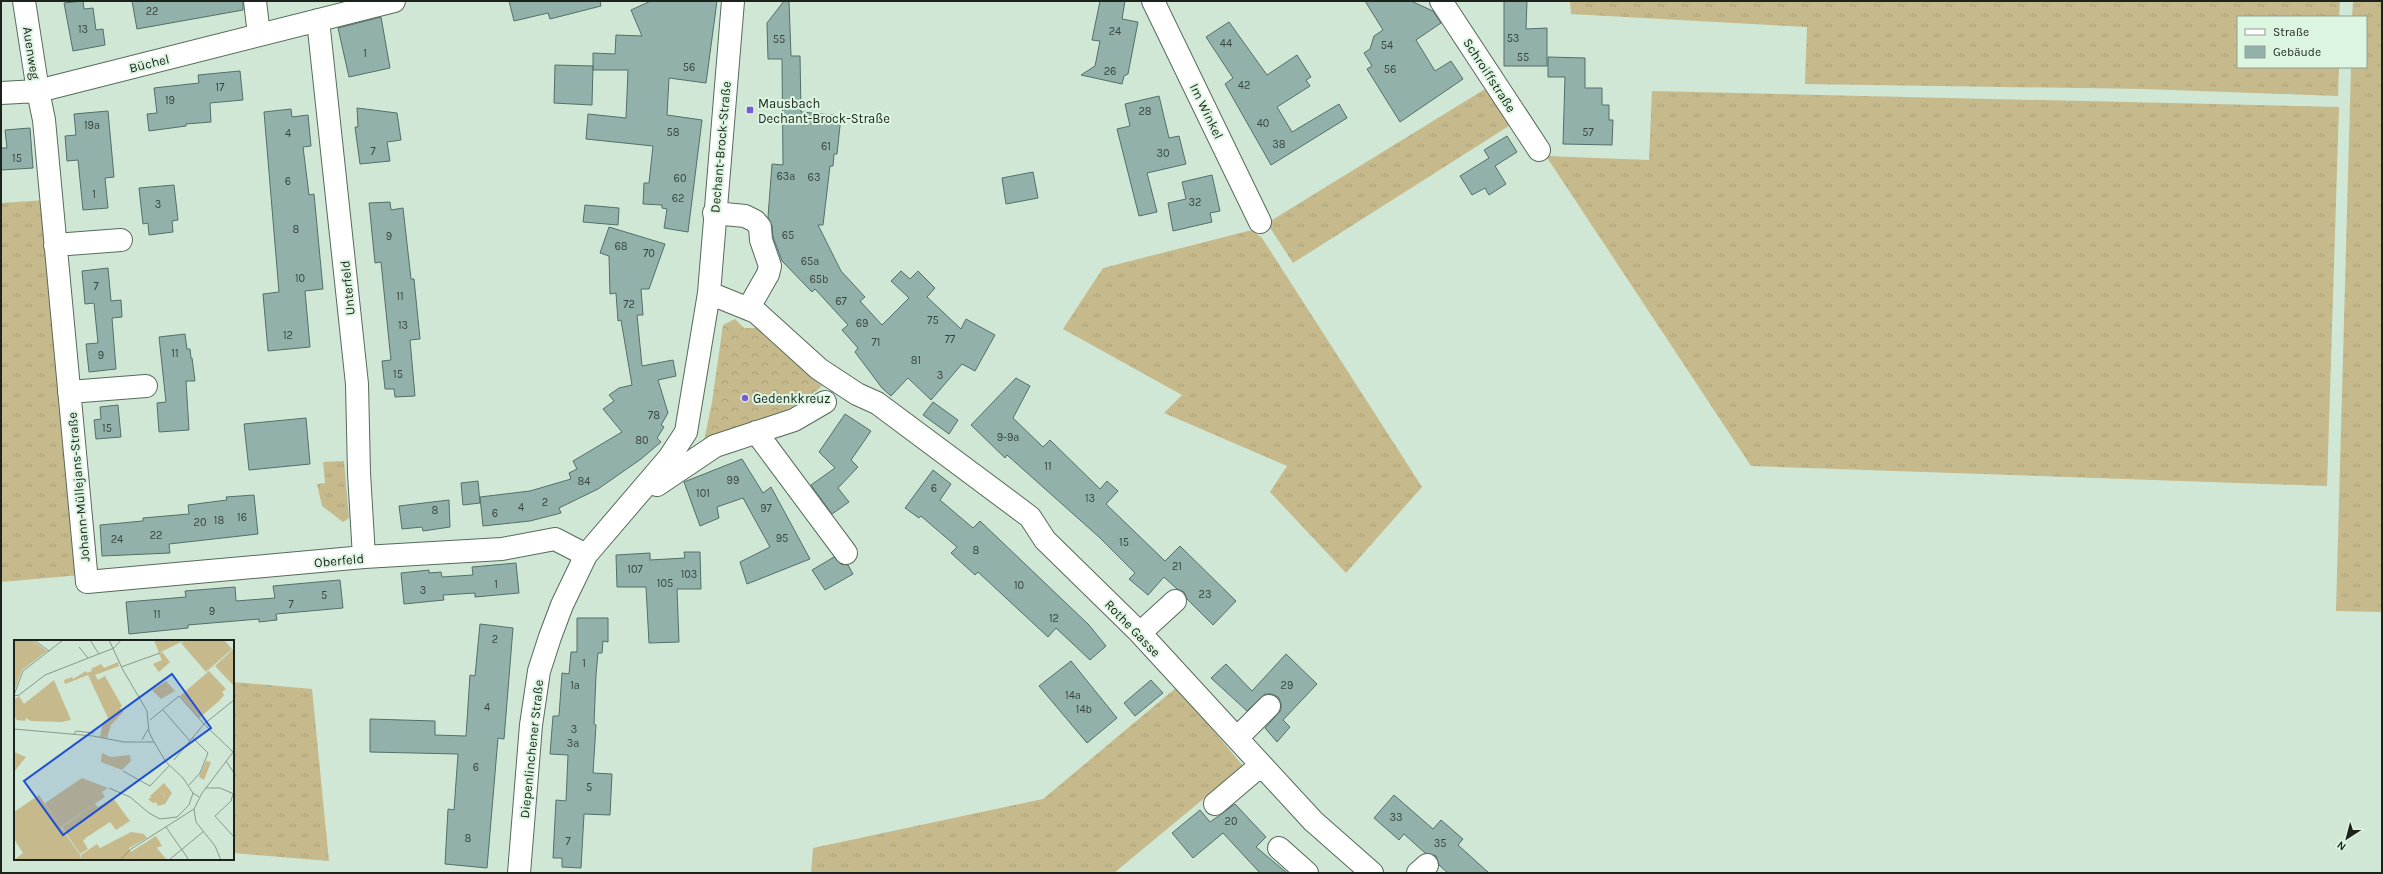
<svg xmlns="http://www.w3.org/2000/svg" width="2383" height="874" font-family="Karla,sans-serif">
<defs>
<pattern id="grass-tufts" width="24" height="20" patternUnits="userSpaceOnUse"><rect width="24" height="20" fill="#c6b98c"/><path d="M3 7l-1-3M5 7V3M7 7l1-3M15 17l-1-3M17 17v-4M19 17l1-3" fill="none" stroke="#aa9f78"/></pattern>
<pattern id="forest-crowns" width="20" height="18" patternUnits="userSpaceOnUse"><rect width="20" height="18" fill="#c6b98c"/><path d="M2 6a3 3 0 1 1 6 0M12 15a3 3 0 1 1 6 0" fill="none" stroke="#aa9f78"/></pattern>
</defs>
<rect width="100%" height="100%" fill="#cfe7d4"/>
<path fill="url(#grass-tufts)" d="M 1570,1 L 2340,1 L 2339,17 L 2238,17 L 2238,67 L 2339,67 L 2338,96 L 2144,89 L 1805,84 L 1807,27 L 1571,14 Z
M 2353,1 L 2382,1 L 2382,612 L 2336,611 L 2351,67 L 2366,67 L 2366,17 L 2352,17 Z
M 1490,86 L 1512,124 L 1293,263 L 1267,223 Z
M 1652,91 L 2339,107 L 2327,486 L 1751,466 L 1546,156 L 1649,160 Z
M 46,200 L 80,575 L 1,582 L 1,203 Z
M 1252,230 L 1262,238 L 1422,487 L 1346,573 L 1270,492 L 1287,466 L 1164,413 L 1182,395 L 1063,329 L 1103,268 Z
M 344,461 L 349,518 L 343,522 L 322,506 L 317,484 L 325,483 L 323,462 Z
M 233,682 L 312,689 L 329,861 L 233,853 Z
M 1177,687 L 1243,766 L 1114,873 L 811,873 L 813,848 L 1043,799 Z"/>
<path fill="url(#forest-crowns)" d="M 735,319 L 744,328 L 756,328 L 822,386 C 788,416 746,426 704,441 L 712,402 L 723,325 Z"/>
<path fill="#92b1aa" stroke="#527069" d="M 83,1 L 84,9 L 93,8 L 96,30 L 103,29 L 105,45 L 73,51 L 64,3 Z
M 132,1 L 243,1 L 243,10 L 137,29 Z
M 509,1 L 600,1 L 601,6 L 550,19 L 548,13 L 514,21 Z
M 651,1 L 717,1 L 706,83 L 669,78 L 667,115 L 702,120 L 688,232 L 664,228 L 667,209 L 662,208 L 662,205 L 643,204 L 644,183 L 649,183 L 653,146 L 586,139 L 588,114 L 626,118 L 628,70 L 593,70 L 593,53 L 615,54 L 616,35 L 642,36 L 631,10 Z
M 784,1 L 789,1 L 791,56 L 800,56 L 801,112 L 841,116 L 837,154 L 834,154 L 833,166 L 830,166 L 823,225 L 818,225 L 841,271 L 865,297 L 860,301 L 882,325 L 909,298 L 891,281 L 901,271 L 910,279 L 918,271 L 935,288 L 927,297 L 961,329 L 966,319 L 995,335 L 975,371 L 962,364 L 931,400 L 908,378 L 891,396 L 882,388 L 855,352 L 858,348 L 842,330 L 848,325 L 815,289 L 812,292 L 782,261 L 773,237 L 772,226 L 768,217 L 772,164 L 783,165 L 782,59 L 768,59 L 767,23 Z
M 1100,1 L 1125,1 L 1122,19 L 1138,22 L 1128,74 L 1124,76 L 1122,84 L 1081,75 L 1095,66 L 1100,41 L 1092,40 Z
M 1365,1 L 1411,1 L 1433,11 L 1441,23 L 1416,40 L 1435,71 L 1451,61 L 1463,79 L 1400,122 L 1367,69 L 1372,66 L 1364,53 L 1370,49 L 1374,36 L 1383,30 Z
M 1504,1 L 1527,1 L 1526,29 L 1547,28 L 1547,66 L 1504,66 Z
M 381,17 L 390,68 L 349,77 L 338,28 Z
M 1229,22 L 1267,75 L 1297,55 L 1311,77 L 1306,80 L 1310,86 L 1277,107 L 1292,132 L 1339,104 L 1347,118 L 1271,165 L 1225,84 L 1233,78 L 1206,37 Z
M 1548,57 L 1585,58 L 1585,88 L 1602,88 L 1602,105 L 1609,105 L 1609,120 L 1613,120 L 1612,145 L 1563,144 L 1565,77 L 1548,77 Z
M 555,65 L 593,66 L 592,105 L 554,103 Z
M 240,71 L 243,100 L 210,103 L 211,122 L 186,124 L 186,126 L 149,131 L 147,114 L 157,113 L 154,88 L 199,83 L 198,75 Z
M 1159,96 L 1169,138 L 1179,136 L 1186,164 L 1147,173 L 1157,212 L 1139,216 L 1117,129 L 1130,126 L 1125,104 Z
M 357,108 L 397,113 L 401,140 L 387,142 L 390,161 L 360,164 L 355,127 L 358,127 Z
M 291,109 L 292,117 L 308,115 L 311,146 L 303,147 L 309,195 L 314,194 L 323,289 L 305,291 L 310,347 L 268,351 L 263,294 L 279,292 L 264,112 Z
M 108,111 L 114,177 L 105,178 L 108,208 L 83,210 L 78,160 L 67,161 L 65,136 L 76,135 L 74,114 Z
M 30,128 L 33,168 L 1,170 L 1,148 L 7,148 L 5,130 Z
M 1507,136 L 1517,152 L 1495,166 L 1506,184 L 1489,195 L 1485,188 L 1472,195 L 1460,176 L 1489,158 L 1484,150 Z
M 1033,172 L 1038,198 L 1006,204 L 1002,178 Z
M 1212,175 L 1220,211 L 1210,213 L 1212,222 L 1173,231 L 1168,203 L 1186,199 L 1182,182 Z
M 174,185 L 178,220 L 172,221 L 173,232 L 149,235 L 148,223 L 143,224 L 139,188 Z
M 390,202 L 391,210 L 403,208 L 411,279 L 414,279 L 420,339 L 410,340 L 415,396 L 395,397 L 394,389 L 385,389 L 382,361 L 391,360 L 390,351 L 381,262 L 375,263 L 369,203 Z
M 585,205 L 619,208 L 618,225 L 583,222 Z
M 609,227 L 665,244 L 649,289 L 641,289 L 643,315 L 637,315 L 642,366 L 673,360 L 676,376 L 658,380 L 668,413 L 661,425 L 664,427 L 657,438 L 661,442 L 641,459 L 598,489 L 559,508 L 561,513 L 530,521 L 483,526 L 480,497 L 530,491 L 571,479 L 569,473 L 577,469 L 573,461 L 622,432 L 603,409 L 614,401 L 609,395 L 619,388 L 632,385 L 621,320 L 618,321 L 616,293 L 610,294 L 609,256 L 600,253 Z
M 108,268 L 111,301 L 121,300 L 122,317 L 112,318 L 116,369 L 89,372 L 86,344 L 98,343 L 94,303 L 85,304 L 82,271 Z
M 185,334 L 187,349 L 190,349 L 191,358 L 192,358 L 195,381 L 186,381 L 189,430 L 159,432 L 157,403 L 166,402 L 159,337 Z
M 1016,378 L 1030,386 L 1013,418 L 1043,447 L 1050,440 L 1100,489 L 1107,481 L 1118,491 L 1106,504 L 1165,561 L 1180,546 L 1236,601 L 1213,625 L 1187,599 L 1184,592 L 1177,589 L 1164,577 L 1148,595 L 1129,579 L 1135,573 L 1099,537 L 1007,455 L 1005,458 L 971,425 Z
M 933,402 L 958,420 L 949,434 L 923,415 Z
M 118,405 L 121,437 L 96,439 L 94,420 L 101,419 L 100,407 Z
M 845,414 L 871,431 L 851,460 L 858,467 L 838,488 L 849,502 L 832,514 L 811,485 L 835,468 L 819,452 Z
M 306,418 L 310,464 L 249,470 L 244,424 Z
M 742,459 L 763,493 L 771,487 L 810,559 L 747,584 L 740,562 L 770,547 L 743,498 L 717,507 L 719,518 L 700,526 L 684,482 Z
M 933,470 L 951,484 L 940,500 L 973,528 L 980,521 L 1089,625 L 1106,646 L 1090,660 L 1056,628 L 1048,637 L 978,572 L 975,575 L 951,553 L 957,547 L 921,516 L 919,518 L 905,508 Z
M 478,481 L 480,503 L 463,505 L 461,483 Z
M 254,495 L 258,534 L 169,544 L 170,553 L 102,556 L 100,525 L 143,521 L 143,518 L 189,514 L 188,505 L 227,500 L 226,497 Z
M 449,500 L 450,527 L 423,531 L 422,527 L 402,529 L 399,506 Z
M 684,552 L 700,552 L 701,589 L 677,589 L 679,642 L 649,643 L 646,587 L 617,587 L 616,555 L 650,553 L 650,560 L 685,558 Z
M 834,557 L 841,564 L 848,565 L 853,574 L 825,590 L 812,570 Z
M 516,563 L 519,593 L 475,597 L 475,593 L 443,595 L 444,600 L 404,604 L 401,573 L 429,570 L 429,573 L 441,572 L 442,577 L 473,575 L 472,567 Z
M 340,580 L 343,608 L 276,614 L 277,620 L 259,622 L 259,619 L 188,625 L 188,628 L 129,634 L 126,602 L 186,597 L 185,591 L 235,587 L 236,601 L 275,598 L 273,586 Z
M 577,618 L 608,618 L 608,642 L 603,641 L 602,653 L 598,653 L 596,675 L 594,724 L 596,725 L 593,773 L 612,774 L 610,815 L 584,814 L 581,868 L 562,867 L 562,858 L 553,858 L 556,800 L 566,801 L 568,755 L 550,754 L 553,716 L 559,716 L 562,673 L 569,674 L 571,652 L 577,652 Z
M 480,624 L 513,628 L 504,739 L 498,738 L 487,868 L 445,864 L 448,809 L 454,810 L 458,754 L 370,752 L 370,719 L 435,721 L 435,735 L 466,736 L 470,675 L 475,676 Z
M 1286,654 L 1317,684 L 1283,720 L 1290,727 L 1277,742 L 1265,728 L 1281,710 L 1281,703 L 1278,697 L 1272,694 L 1265,694 L 1247,711 L 1211,678 L 1226,664 L 1252,691 Z
M 1071,661 L 1117,718 L 1087,743 L 1039,686 Z
M 1151,680 L 1163,693 L 1135,716 L 1124,703 Z
M 1394,795 L 1433,829 L 1441,820 L 1463,839 L 1458,845 L 1489,873 L 1448,873 L 1439,865 L 1436,856 L 1425,853 L 1404,834 L 1399,840 L 1374,818 Z
M 1235,804 L 1266,837 L 1256,847 L 1287,873 L 1260,873 L 1223,833 L 1193,858 L 1172,833 L 1200,810 L 1210,822 Z"/>
<g fill="none" stroke-linecap="round" stroke-linejoin="round">
<g stroke="#566b5a" stroke-width="24">
<path id="minor" d="M 255,1 L 259,35
M 394,1 L 38,91 L 44,120 L 87,582 L 364,557 L 502,549 L 555,539 L 586,555
M 1153,1 L 1260,222
M 1441,1 L 1539,150
M 318,20 L 357,384 L 359,473 L 364,557
M 1,93 L 38,91 L 24,1
M 714,213 L 745,216 L 755,221 L 760,227 L 761,240 L 770,266 L 768,274 L 748,309
M 55,245 L 121,240
M 709,293 L 756,312 L 819,369 L 857,394 L 877,403 L 1030,517 L 1045,540 L 1140,633 L 1313,821 L 1372,873
M 69,392 L 146,386
M 756,432 L 846,553
M 657,485 L 715,446 L 794,420 L 825,402
M 1140,633 L 1175,601
M 1237,738 L 1269,706
M 1215,804 L 1261,765
M 1279,848 L 1307,873
M 519,873 L 531,725 L 539,671 L 550,637 L 562,605 L 586,555 L 669,458 L 686,432 L 709,293 L 733,1
M 1418,873 L 1427,865"/>
</g>
<use href="#minor" stroke="#fff" stroke-width="22"/>
</g>
<g fill="#785ad4" stroke="#dcf5e1" stroke-width="1.5">
<rect x="746" y="106" width="8" height="8" rx="2"/>
<circle cx="745" cy="398" r="4"/>
</g>
<g text-anchor="middle" stroke-width="4" stroke-linejoin="round" paint-order="stroke">
<g font-size="11" fill="#394640">
<text x="152" y="15">22</text>
<text x="83" y="33">13</text>
<text x="1115" y="35">24</text>
<text x="1513" y="42">53</text>
<text x="779" y="43">55</text>
<text x="1226" y="47">44</text>
<text x="1387" y="49">54</text>
<text x="365" y="57">1</text>
<text x="1523" y="61">55</text>
<text x="689" y="71">56</text>
<text x="1390" y="73">56</text>
<text x="1110" y="75">26</text>
<text x="1244" y="89">42</text>
<text x="220" y="91">17</text>
<text x="170" y="104">19</text>
<text x="1145" y="115">28</text>
<text x="1263" y="127">40</text>
<text x="92" y="129">19a</text>
<text x="673" y="136">58</text>
<text x="1588" y="136">57</text>
<text x="288" y="137">4</text>
<text x="1279" y="148">38</text>
<text x="826" y="150">61</text>
<text x="373" y="155">7</text>
<text x="1163" y="157">30</text>
<text x="17" y="162">15</text>
<text x="786" y="180">63a</text>
<text x="814" y="181">63</text>
<text x="680" y="182">60</text>
<text x="288" y="185">6</text>
<text x="94" y="198">1</text>
<text x="678" y="202">62</text>
<text x="1195" y="206">32</text>
<text x="158" y="208">3</text>
<text x="296" y="233">8</text>
<text x="788" y="239">65</text>
<text x="389" y="240">9</text>
<text x="621" y="250">68</text>
<text x="649" y="257">70</text>
<text x="810" y="265">65a</text>
<text x="300" y="282">10</text>
<text x="819" y="283">65b</text>
<text x="96" y="290">7</text>
<text x="400" y="300">11</text>
<text x="841" y="305">67</text>
<text x="629" y="308">72</text>
<text x="933" y="324">75</text>
<text x="862" y="327">69</text>
<text x="403" y="329">13</text>
<text x="288" y="339">12</text>
<text x="950" y="343">77</text>
<text x="876" y="346">71</text>
<text x="175" y="357">11</text>
<text x="101" y="359">9</text>
<text x="916" y="364">81</text>
<text x="398" y="378">15</text>
<text x="940" y="379">3</text>
<text x="654" y="419">78</text>
<text x="107" y="432">15</text>
<text x="1008" y="441">9-9a</text>
<text x="642" y="444">80</text>
<text x="1048" y="470">11</text>
<text x="733" y="484">99</text>
<text x="584" y="485">84</text>
<text x="934" y="492">6</text>
<text x="703" y="497">101</text>
<text x="1090" y="502">13</text>
<text x="545" y="506">2</text>
<text x="521" y="511">4</text>
<text x="766" y="512">97</text>
<text x="435" y="514">8</text>
<text x="495" y="517">6</text>
<text x="242" y="521">16</text>
<text x="219" y="524">18</text>
<text x="200" y="526">20</text>
<text x="156" y="539">22</text>
<text x="782" y="542">95</text>
<text x="117" y="543">24</text>
<text x="1124" y="546">15</text>
<text x="976" y="554">8</text>
<text x="1177" y="570">21</text>
<text x="635" y="573">107</text>
<text x="689" y="578">103</text>
<text x="665" y="587">105</text>
<text x="496" y="588">1</text>
<text x="1019" y="589">10</text>
<text x="423" y="594">3</text>
<text x="1205" y="598">23</text>
<text x="324" y="599">5</text>
<text x="291" y="608">7</text>
<text x="212" y="615">9</text>
<text x="157" y="618">11</text>
<text x="1054" y="622">12</text>
<text x="495" y="643">2</text>
<text x="584" y="667">1</text>
<text x="575" y="689">1a</text>
<text x="1287" y="689">29</text>
<text x="1073" y="699">14a</text>
<text x="487" y="711">4</text>
<text x="1084" y="713">14b</text>
<text x="574" y="733">3</text>
<text x="573" y="747">3a</text>
<text x="476" y="771">6</text>
<text x="589" y="791">5</text>
<text x="1396" y="821">33</text>
<text x="1231" y="825">20</text>
<text x="468" y="842">8</text>
<text x="568" y="845">7</text>
<text x="1440" y="847">35</text>
</g>
<g font-size="13" fill="#1b231c" stroke="#dcf5e1">
<text transform="translate(32 53) rotate(81)" y="5">Auenweg</text>
<text transform="translate(149 63) rotate(-14)" y="5">Büchel</text>
<text transform="translate(1490 75) rotate(57)" y="5">Schroiffstraße</text>
<text transform="translate(1207 111) rotate(64)" y="5">Im Winkel</text>
<text transform="translate(720 147) rotate(-85)" y="5">Dechant-Brock-Straße</text>
<text transform="translate(347 288) rotate(-96)" y="5">Unterfeld</text>
<text transform="translate(78 487) rotate(-95)" y="5">Johann-Müllejans-Straße</text>
<text transform="translate(339 560) rotate(-5)" y="5">Oberfeld</text>
<text transform="translate(1133 628) rotate(46)" y="5">Rothe Gasse</text>
<text transform="translate(531 749) rotate(-84)" y="5">Diepenlinchener Straße</text>
</g>
<g font-size="13" fill="#1b231c" stroke="#dcf5e1" text-anchor="start">
<text x="758" y="108">Mausbach<tspan x="758" dy="15">Dechant-Brock-Straße</tspan></text>
<text x="753" y="403">Gedenkkreuz</text>
</g>
</g>
<g transform="translate(14 640)">
<rect width="220" height="220" fill="#cfe7d4"/>
<path d="M 0,0 L 18,0 L 33,11 L 8,30 L 0,52 ZM 140,0 L 171,0 L 145,13 ZM 172,0 L 210,0 L 218,9 L 192,32 L 167,3 ZM 219,9 L 220,10 L 220,46 L 201,26 ZM 148,12 L 156,22 L 145,32 L 139,24 L 148,20 L 145,14 ZM 104,22 L 105,26 L 81,35 L 84,40 L 91,36 L 108,66 L 106,68 L 109,72 L 97,85 L 93,98 L 86,97 L 89,83 L 94,78 L 74,35 L 51,44 L 50,40 L 58,37 L 59,39 L 72,31 L 73,33 L 78,31 L 77,29 L 87,24 L 90,28 ZM 195,31 L 212,49 L 208,52 L 210,55 L 205,61 L 185,78 L 166,56 ZM 40,40 L 57,80 L 47,82 L 17,81 L 12,78 L 11,81 L 3,80 L 0,76 L 0,60 L 5,56 L 10,64 ZM 152,41 L 161,51 L 147,59 L 138,50 ZM 0,112 L 12,117 L 0,132 ZM 88,113 L 97,117 L 116,115 L 117,121 L 108,130 L 87,122 ZM 68,138 L 94,148 L 88,152 L 91,157 L 47,187 L 31,163 ZM 148,153 L 151,158 L 149,161 L 139,163 L 134,159 ZM 25,155 L 66,215 L 67,220 L 0,220 L 9,213 L 0,199 L 0,172 ZM 99,158 L 116,181 L 102,190 L 96,182 L 73,197 L 69,201 L 74,209 L 66,214 L 48,187 L 81,164 L 84,167 ZM 117,192 L 130,194 L 133,198 L 115,208 L 104,220 L 67,220 L 67,215 L 83,204 L 86,208 ZM 141,197 L 146,204 L 142,207 L 153,220 L 129,220 L 138,213 L 137,211 L 126,220 L 114,214 Z" fill="#c6b98c"/>
<path d="M 192,121 L 197,122 L 190,140 L 185,137 ZM 150,143 L 158,153 L 151,164 L 144,166 L 142,162 L 151,158 L 149,153 L 138,158 L 136,156 ZM 142,196 L 148,206 L 136,210 L 139,213 L 129,220 L 81,220 L 110,199 L 117,212 Z" fill="#c6b98c"/>
<path fill="none" stroke="#87998a" stroke-width="1" d="M 20,0 L 35,11M 76,0 L 85,14M 95,0 L 109,30 L 133,71 L 135,92 L 140,102 L 152,122 L 169,138 L 179,153 L 185,157M 65,7 L 74,18M 107,27 L 146,13M 0,55 L 9,31 L 49,0M 0,56 L 5,55 L 31,35 L 100,8 L 107,0M 149,70 L 176,101M 136,80 L 165,56 L 190,84 L 160,120M 0,89 L 79,96 L 110,102 L 140,102M 60,94 L 62,91 L 80,93M 128,100 L 134,89M 219,112 L 190,84 L 220,60M 212,121 L 220,133M 109,131 L 136,146 L 155,126M 175,145 L 186,133 L 194,113 L 179,98M 95,148 L 116,157 L 135,173 L 146,179 L 163,177 L 175,165 L 179,153M 192,148 L 206,148 L 220,154M 219,154 L 217,161 L 201,176 L 220,197M 180,169 L 182,182 L 201,206 L 207,220M 152,187 L 175,220M 106,220 L 117,209 L 180,169 L 188,153 L 220,111M 155,220 L 190,191"/>
<path fill="#1d4ed8" fill-opacity="0.15" stroke="#1d4ed8" stroke-width="2" d="M 158,34 L 197,88 L 49,195 L 10,141 Z"/>
<rect width="220" height="220" fill="none" stroke="#1b231c" stroke-width="2"/>
</g>
<rect width="2383" height="874" fill="none" stroke="#1b231c" stroke-width="4"/>
<rect x="2237" y="16" width="130" height="52" fill="#dcf5e1" stroke="#8fa192"/>
<rect x="2245" y="29" width="20" height="6" fill="#ffffff" stroke="#8fa192"/>
<text x="2273" y="36" font-size="12" fill="#1b231c">Straße</text>
<rect x="2245" y="46" width="20" height="12" fill="#92b1aa" stroke="#8fa192"/>
<text x="2273" y="56" font-size="12" fill="#1b231c">Gebäude</text>
<g transform="translate(2347 838) rotate(216)" stroke="#dcf5e1" stroke-width="3" paint-order="stroke">
<path d="M0-3L7 15L0 10L-7 15Z" fill="#1b231c"/>
<text y="-6" font-size="11" font-weight="bold" text-anchor="middle" fill="#1b231c">N</text>
</g>
</svg>
